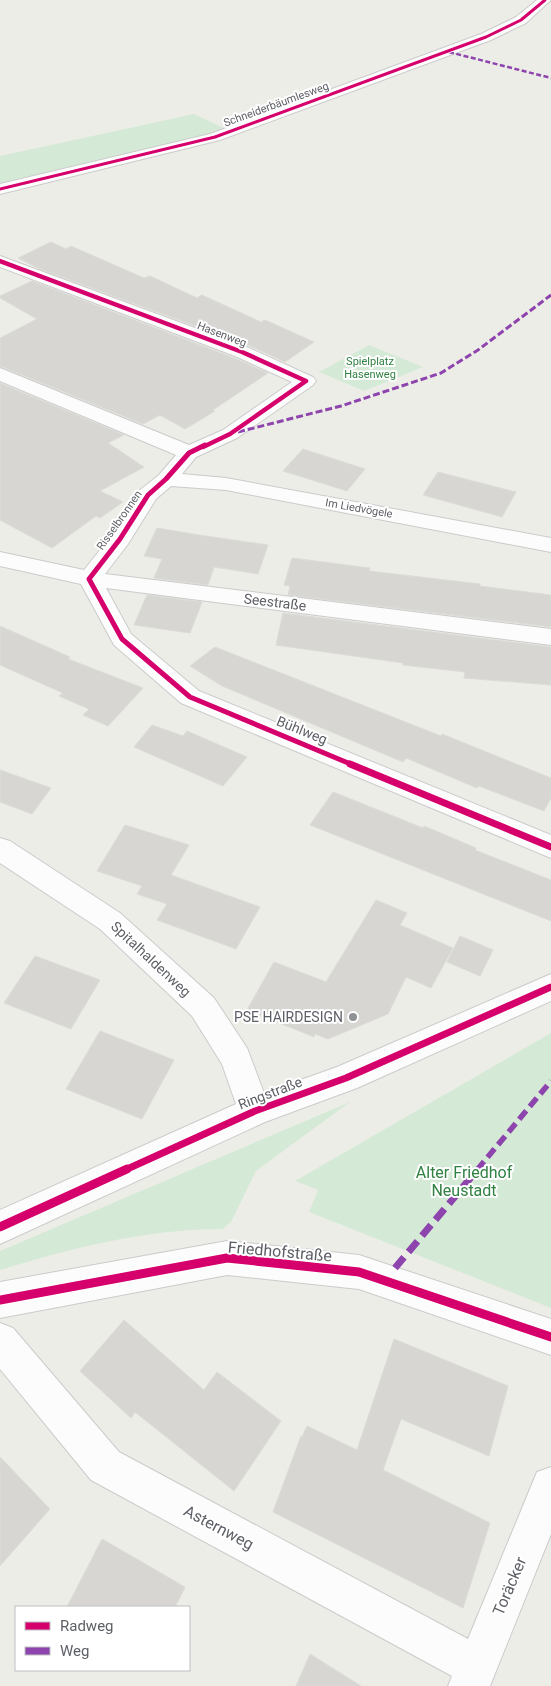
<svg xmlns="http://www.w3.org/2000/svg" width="551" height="1686" font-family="Roboto,sans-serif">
<rect width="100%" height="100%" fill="#edede8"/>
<path fill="#d5ead6" d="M 194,114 L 226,129 L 207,136 L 0,187 L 0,156 Z
M 369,345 L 423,367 L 364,391 L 319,372 Z
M 551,1033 L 551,1308 L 309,1212 L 318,1190 L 295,1181 Z
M 350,1102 L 256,1171 L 231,1222 L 223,1229 C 147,1229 72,1248 0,1270 L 0,1251 Z"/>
<path fill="#d7d6d3" stroke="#dcdcd7" d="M 51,242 L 66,249 L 71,246 L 144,278 L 150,276 L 197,298 L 202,295 L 261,322 L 265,320 L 314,342 L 285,362 L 250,346 L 40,269 L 18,258 Z
M 32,281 L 234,358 L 268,373 L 213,410 L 215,411 L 185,429 L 160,415 L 143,424 L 0,366 L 0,338 L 37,319 L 0,298 L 0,296 Z
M 0,383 L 124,435 L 108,443 L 144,467 L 100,491 L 123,502 L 100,518 L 96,516 L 52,548 L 0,520 Z
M 303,449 L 365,469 L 347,491 L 283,471 Z
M 438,472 L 516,492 L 502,517 L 423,495 Z
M 157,528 L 199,535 L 268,545 L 258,574 L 214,567 L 208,585 L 154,578 L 162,559 L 144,556 Z
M 292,558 L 370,568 L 369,571 L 480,584 L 480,586 L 551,595 L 551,627 L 288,595 L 290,586 L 284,585 Z
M 147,595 L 202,602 L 190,633 L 134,625 Z
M 283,613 L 551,647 L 551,685 L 464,678 L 465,672 L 403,665 L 403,663 L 276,645 Z
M 0,626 L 70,657 L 68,659 L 143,688 L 108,726 L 83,715 L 89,709 L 59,696 L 63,693 L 0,665 Z
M 215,647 L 441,736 L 442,734 L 551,778 L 551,798 L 544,811 L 479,786 L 477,788 L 406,758 L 403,762 L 222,686 L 190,666 Z
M 152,725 L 183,736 L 187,731 L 247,757 L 223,786 L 134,747 Z
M 0,770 L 51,788 L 32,814 L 0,802 Z
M 333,792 L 423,828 L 424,826 L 476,848 L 475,850 L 551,880 L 551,921 L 310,825 Z
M 125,825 L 189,845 L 171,875 L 260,907 L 236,949 L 157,920 L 167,904 L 137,894 L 142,886 L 97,871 Z
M 376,900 L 407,913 L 400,925 L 453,948 L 431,988 L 406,977 L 388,1014 L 328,1039 L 315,1034 L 314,1037 L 247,1010 L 274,962 L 326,982 Z
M 460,936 L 493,950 L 480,976 L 447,962 Z
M 35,956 L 100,980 L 71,1029 L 4,1003 Z
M 100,1031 L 174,1060 L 142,1119 L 66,1089 Z
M 124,1320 L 204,1390 L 217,1372 L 281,1421 L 234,1491 L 135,1412 L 131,1418 L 80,1371 Z
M 394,1339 L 508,1386 L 489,1456 L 401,1419 L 383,1470 L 490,1523 L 463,1608 L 273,1512 L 301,1436 L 302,1437 L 307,1426 L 357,1450 Z
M 0,1457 L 50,1509 L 0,1566 Z
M 102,1539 L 185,1587 L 175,1607 L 67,1607 Z
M 310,1654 L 361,1686 L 296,1686 Z"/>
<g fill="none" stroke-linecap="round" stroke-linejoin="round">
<g stroke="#cacbca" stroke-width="2">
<path id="minor" d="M 537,0 L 551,0 L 526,23 L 491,40 L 220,140 L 0,194 L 0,184 L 210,134 L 481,34 L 516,17 Z
M 0,256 L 249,348 L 313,377 L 316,381 L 313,385 L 237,438 L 196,457 L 182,474 L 226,478 L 551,538 L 551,552 L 226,490 L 171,486 L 156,499 L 128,544 L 105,574 L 551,629 L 551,645 L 106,588 L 131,634 L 199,691 L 551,835 L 551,858 L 181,703 L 114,645 L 81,584 L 0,566 L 0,552 L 84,570 L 112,535 L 140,490 L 159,475 L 176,455 L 0,381 L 0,368 L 189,445 L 223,430 L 292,382 L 235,356 L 0,267 Z
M 0,838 L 10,841 L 120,913 L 214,998 L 247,1048 L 264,1093 L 337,1067 L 551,974 L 551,1001 L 357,1088 L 265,1122 L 0,1244 L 0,1210 L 236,1104 L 222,1064 L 192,1016 L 100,929 L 0,863 Z
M 227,1241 L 359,1255 L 551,1319 L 551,1355 L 359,1289 L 227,1275 L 0,1318 L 0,1282 Z
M 0,1323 L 13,1328 L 119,1452 L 468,1639 L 537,1472 L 551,1467 L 551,1534 L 490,1686 L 448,1686 L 452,1676 L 91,1480 L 0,1369 Z"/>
</g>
<use href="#minor" fill="#fcfcfc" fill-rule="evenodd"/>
<path stroke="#8e44ad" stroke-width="2.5" stroke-dasharray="5 2.5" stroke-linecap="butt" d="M 449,52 L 551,78"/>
<path stroke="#8e44ad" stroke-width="3" stroke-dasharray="7 3" stroke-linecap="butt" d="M 238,432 L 341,406 L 441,373 L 478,350 L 551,295"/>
<path stroke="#8e44ad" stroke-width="5.5" stroke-dasharray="11 5.5" stroke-linecap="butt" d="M 477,1170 L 551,1081"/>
<path stroke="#8e44ad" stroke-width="7" stroke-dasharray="14 7" stroke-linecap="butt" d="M 395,1268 L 478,1169"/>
<g stroke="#fff" stroke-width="5">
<path id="cycleway-far4" d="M 0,189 L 215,137 L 486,37 L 521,20 L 545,0"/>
</g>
<g stroke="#fff" stroke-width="6">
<path id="cycleway-far3" d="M 0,261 L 242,352 L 306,381
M 203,447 L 230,434 L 306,381"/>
</g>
<g stroke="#fff" stroke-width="8">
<path id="cycleway-far2" d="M 205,445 L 189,453 L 166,479 L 148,495 L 120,539 L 89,579 L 122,639 L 190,697 L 353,765"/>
</g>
<g stroke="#fff" stroke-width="10">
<path id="cycleway-far1" d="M 350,764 L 551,847
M 125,1170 L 255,1111 L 346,1078 L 551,987"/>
</g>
<g stroke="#fff" stroke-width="12">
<path id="cycleway" d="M 0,1227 L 127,1169
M 0,1300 L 227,1258 L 359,1272 L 551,1337"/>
</g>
<use href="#cycleway-far4" stroke="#d6006c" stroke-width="3"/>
<use href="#cycleway-far3" stroke="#d6006c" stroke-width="4.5"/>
<use href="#cycleway-far2" stroke="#d6006c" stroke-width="5"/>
<use href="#cycleway-far1" stroke="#d6006c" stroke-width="7"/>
<use href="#cycleway" stroke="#d6006c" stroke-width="9"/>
</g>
<circle fill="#8f9194" stroke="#fff" stroke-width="2" cx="353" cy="1017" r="5"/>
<g text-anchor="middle" stroke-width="4" stroke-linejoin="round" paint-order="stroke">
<g font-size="11" fill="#5d5f66" stroke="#fff">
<text transform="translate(276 104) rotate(-20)" y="4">Schneiderbäumlesweg</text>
<text transform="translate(222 334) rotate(21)" y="4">Hasenweg</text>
<text transform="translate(359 508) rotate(10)" y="4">Im Liedvögele</text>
<text transform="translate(119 520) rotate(-55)" y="4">Risselbronnen</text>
</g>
<g font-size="11" fill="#308142" stroke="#fff">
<text x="370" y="365">Spielplatz<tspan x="370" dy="13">Hasenweg</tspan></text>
</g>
<g font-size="14" fill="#5d5f66" stroke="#fff">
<text transform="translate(275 602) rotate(7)" y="5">Seestraße</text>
<text transform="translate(302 730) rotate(22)" y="5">Bühlweg</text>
<text transform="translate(151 959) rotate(43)" y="5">Spitalhaldenweg</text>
<text transform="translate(270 1093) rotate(-21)" y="5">Ringstraße</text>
</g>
<g font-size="14" fill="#5d5f66" stroke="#fff" text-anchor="end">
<text x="343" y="1022">PSE HAIRDESIGN</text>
</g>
<g font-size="16" fill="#308142" stroke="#fff">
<text x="464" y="1178">Alter Friedhof<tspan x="464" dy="18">Neustadt</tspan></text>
</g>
<g font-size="16" fill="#5d5f66" stroke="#fff">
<text transform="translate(280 1251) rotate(5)" y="6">Friedhofstraße</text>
<text transform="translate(219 1527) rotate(28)" y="6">Asternweg</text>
<text transform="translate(509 1586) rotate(-67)" y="6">Toräcker</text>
</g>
</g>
<rect x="15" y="1606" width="175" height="65" fill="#ffffff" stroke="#bebfc2"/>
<rect x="25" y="1622" width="25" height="8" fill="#d6006c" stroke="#bebfc2"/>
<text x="60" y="1631" font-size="15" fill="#5d5f66">Radweg</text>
<rect x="25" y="1647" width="25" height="8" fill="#8e44ad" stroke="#bebfc2"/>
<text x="60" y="1656" font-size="15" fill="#5d5f66">Weg</text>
</svg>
